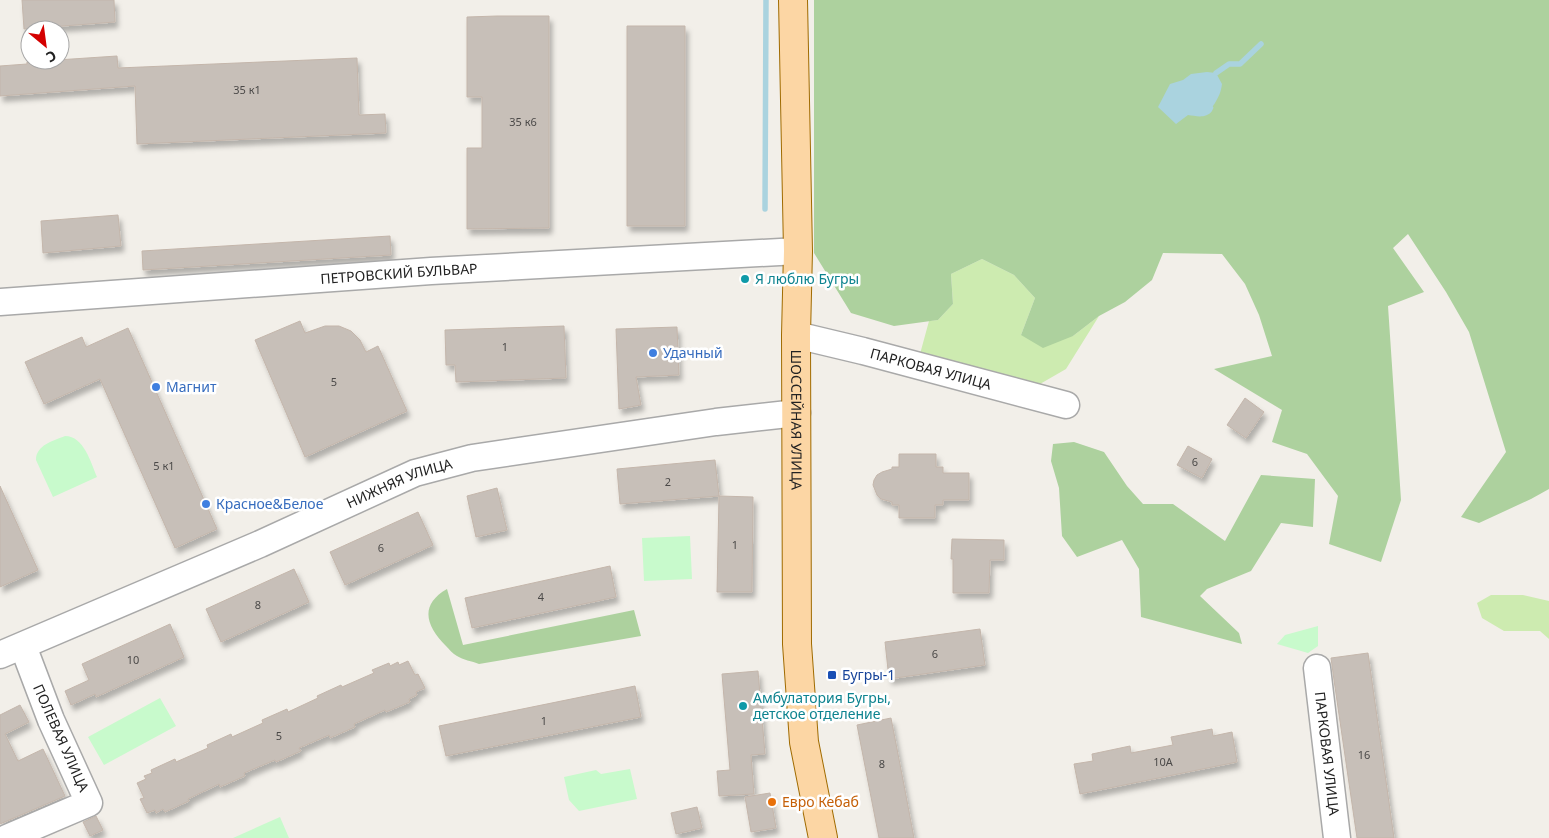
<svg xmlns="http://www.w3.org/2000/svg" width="1549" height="838" font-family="'Noto Sans',sans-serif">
<defs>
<filter id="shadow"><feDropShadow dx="3" dy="5.5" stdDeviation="2.5" flood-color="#0004"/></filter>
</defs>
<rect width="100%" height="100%" fill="#f2efe9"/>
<path fill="#cdebb0" d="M 982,259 L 1014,275 L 1035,298 L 1021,335 L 1073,336 L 1099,316 L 1066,369 L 1040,384 L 920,354 L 929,321 L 938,320 L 953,304 L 951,274 Z
M 1491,595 L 1523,595 L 1549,601 L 1549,639 L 1540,631 L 1504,631 L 1482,618 L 1477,603 Z"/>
<path fill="#add19e" d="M 814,0 L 1549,0 L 1549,489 L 1531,499 L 1479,523 L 1461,517 L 1506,452 L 1469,332 L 1446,292 L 1408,234 L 1393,248 L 1424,292 L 1388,306 L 1401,500 L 1381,562 L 1329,544 L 1338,496 L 1307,454 L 1272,442 L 1282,410 L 1214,369 L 1272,356 L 1259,315 L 1245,284 L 1222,254 L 1163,253 L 1152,280 L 1125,302 L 1099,316 L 1073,336 L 1043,348 L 1021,335 L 1035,298 L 1014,275 L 982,259 L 951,274 L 953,304 L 938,320 L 894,326 L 851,313 L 814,253 Z
M 1074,442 L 1104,452 L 1127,486 L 1143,504 L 1173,504 L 1225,541 L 1261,475 L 1315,479 L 1313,527 L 1281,523 L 1251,571 L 1207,589 L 1200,596 L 1239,633 L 1242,644 L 1141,617 L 1139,569 L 1122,540 L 1077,557 L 1062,536 L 1059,488 L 1051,461 L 1053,444 Z
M 447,589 L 463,645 L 634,610 L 641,636 L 479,664 C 472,661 463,660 457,656 C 453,654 449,649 446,646 C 426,626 419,605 447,589 Z"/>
<path fill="#c8facc" d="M 65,436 C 84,436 91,463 97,477 L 53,497 L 36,460 C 36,445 53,441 65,436 Z
M 690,536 L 692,579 L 644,581 L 642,538 Z
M 1318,626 L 1318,646 L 1308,653 L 1277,644 L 1285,635 Z
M 160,698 L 176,726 L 104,765 L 88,737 Z
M 630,769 L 637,799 L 579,811 L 569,800 L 564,777 L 596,770 L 601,774 Z
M 280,817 L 289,838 L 233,838 Z"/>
<path fill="#aad3df" d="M 1207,72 L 1216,73 L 1222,84 C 1221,92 1219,96 1215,103 C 1210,110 1216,104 1212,111 C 1206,119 1196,116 1188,115 L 1176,124 L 1158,107 L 1170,84 L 1183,80 L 1191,74 Z"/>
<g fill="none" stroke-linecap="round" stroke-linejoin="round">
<path stroke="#aad3df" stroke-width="5.5" d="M 1216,73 L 1229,64 L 1240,64 L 1261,44
M 765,209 L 766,0"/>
</g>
<path fill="#c7bfb8" stroke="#c4b6ab" filter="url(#shadow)" d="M 22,0 L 114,0 L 115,22 L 24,29 Z
M 497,16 L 549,16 L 549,228 L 467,229 L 467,148 L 482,148 L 482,97 L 467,97 L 467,17 Z
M 627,26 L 685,26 L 685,226 L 627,226 Z
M 117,56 L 118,68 L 357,58 L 359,115 L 385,114 L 386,133 L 137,144 L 135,86 L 0,96 L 0,66 L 27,64 L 27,62 Z
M 118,215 L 121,246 L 43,253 L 41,221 Z
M 390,236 L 391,255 L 143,270 L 142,251 Z
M 300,321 L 305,333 L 325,326 L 339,326 L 351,331 L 360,340 L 366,352 L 378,346 L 407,411 L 305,457 L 255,340 Z
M 564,326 L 566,378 L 456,382 L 455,365 L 446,365 L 445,330 Z
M 677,327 L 679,375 L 636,377 L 641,405 L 619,409 L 616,329 Z
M 128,328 L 217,529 L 175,548 L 100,379 L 44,404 L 25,362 L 82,337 L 86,347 Z
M 1245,398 L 1264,412 L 1246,438 L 1227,425 Z
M 1188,446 L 1212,459 L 1202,478 L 1177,465 Z
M 899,454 L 936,454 L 936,467 L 943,467 L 943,473 L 969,473 L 969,500 L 943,500 L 943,505 L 935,505 L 935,518 L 899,518 L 899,505 L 892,505 L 892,502 L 881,499 L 877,495 L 873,485 L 874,480 L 877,475 L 882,472 L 892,469 L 892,467 L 899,467 Z
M 715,460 L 719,496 L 620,504 L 617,469 Z
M 0,486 L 38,570 L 0,587 Z
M 497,488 L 507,530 L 476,537 L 467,496 Z
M 719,496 L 753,497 L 752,592 L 717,592 Z
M 418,512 L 433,545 L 345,585 L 330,552 Z
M 952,539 L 1004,540 L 1004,560 L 990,560 L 989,593 L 953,593 L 953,559 L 951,559 Z
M 610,566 L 616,597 L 472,628 L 465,598 Z
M 294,569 L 309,602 L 221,642 L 206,609 Z
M 170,624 L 184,657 L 96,697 L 95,694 L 71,705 L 65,691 L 89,680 L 82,664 Z
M 980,629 L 985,665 L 889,679 L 885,642 Z
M 1368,653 L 1394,838 L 1357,838 L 1334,680 L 1331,658 Z
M 408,661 L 415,675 L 418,674 L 425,688 L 416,692 L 417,695 L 409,699 L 410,702 L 386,712 L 385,710 L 354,724 L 355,727 L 330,738 L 329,735 L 299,748 L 301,751 L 276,762 L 275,760 L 244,773 L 245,776 L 220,787 L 219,784 L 188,799 L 189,801 L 165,812 L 163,809 L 156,813 L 155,810 L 147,813 L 140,799 L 144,798 L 137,783 L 146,779 L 144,776 L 152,773 L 151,770 L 175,759 L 176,762 L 208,748 L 207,745 L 231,734 L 232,737 L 263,723 L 262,720 L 287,709 L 288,712 L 318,698 L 317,696 L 341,685 L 342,687 L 374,673 L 372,670 L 389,663 L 390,666 L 398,662 L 399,665 Z
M 758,671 L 765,754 L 751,755 L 754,794 L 719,796 L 717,771 L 730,770 L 722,674 Z
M 635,686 L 641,717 L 446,756 L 439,726 Z
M 20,705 L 29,722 L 5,734 L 18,761 L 43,749 L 65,796 L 0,824 L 0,715 Z
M 891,718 L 904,785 L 914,838 L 879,838 L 857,725 Z
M 1212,729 L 1213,736 L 1232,732 L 1237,762 L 1080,794 L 1074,764 L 1093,761 L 1092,754 L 1130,746 L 1131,753 L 1173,745 L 1171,737 Z
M 770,793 L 776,828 L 751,832 L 745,797 Z
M 697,807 L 702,828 L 676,834 L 671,813 Z
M 96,816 L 103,830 L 90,836 L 83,822 Z"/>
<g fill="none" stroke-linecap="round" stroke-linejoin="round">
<g stroke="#a9a9a9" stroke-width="29">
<g id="minor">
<path id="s1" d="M 0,302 L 431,271 L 798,251"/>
<path id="s2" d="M 796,335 L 863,351 L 1066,405"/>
<path id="s3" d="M 0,655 L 260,544 L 415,473 L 472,458 L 716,422 L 797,413"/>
<path id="s4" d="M 1317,668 L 1337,838"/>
<path d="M 7,838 L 89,803 L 51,720 L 23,646"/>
</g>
</g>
<g stroke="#a06b00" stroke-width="30">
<g id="major">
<path id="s5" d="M 793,0 L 798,251 L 796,335 L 797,644 L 804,742 L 823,838"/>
</g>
</g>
<use href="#minor" stroke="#fff" stroke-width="26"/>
<use href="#major" stroke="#fcd6a4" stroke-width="28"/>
</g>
<g fill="#0f9aa8" stroke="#fff" stroke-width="2">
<circle cx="745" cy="279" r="5"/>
<circle cx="743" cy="706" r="5"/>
</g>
<g fill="#3f7fe0" stroke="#fff" stroke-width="2">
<circle cx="653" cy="353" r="5"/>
<circle cx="156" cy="387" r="5"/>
<circle cx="206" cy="504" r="5"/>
</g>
<rect fill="#1a4fb4" stroke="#fff" stroke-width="2" x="827" y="670" width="10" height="10" rx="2.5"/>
<circle fill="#e8710a" stroke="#fff" stroke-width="2" cx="772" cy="802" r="5"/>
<g text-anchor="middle" stroke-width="5" stroke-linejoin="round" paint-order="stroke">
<g font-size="11" fill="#4b4948">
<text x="247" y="94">35 к1</text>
<text x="523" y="126">35 к6</text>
<text x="505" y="351">1</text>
<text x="334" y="386">5</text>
<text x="1195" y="466">6</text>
<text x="164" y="470">5 к1</text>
<text x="668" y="486">2</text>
<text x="735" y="549">1</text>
<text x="381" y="552">6</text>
<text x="541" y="601">4</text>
<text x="258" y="609">8</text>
<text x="935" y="658">6</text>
<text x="133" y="664">10</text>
<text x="544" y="725">1</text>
<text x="279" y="740">5</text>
<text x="1364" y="759">16</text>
<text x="1163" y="766">10А</text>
<text x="882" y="768">8</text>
</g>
<g font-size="14" fill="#222" stroke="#fff">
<text dy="5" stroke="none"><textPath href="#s1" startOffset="400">ПЕТРОВСКИЙ БУЛЬВАР</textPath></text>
<text dy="5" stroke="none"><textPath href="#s2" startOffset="139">ПАРКОВАЯ УЛИЦА</textPath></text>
<text dy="5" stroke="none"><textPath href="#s5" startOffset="420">ШОССЕЙНАЯ УЛИЦА</textPath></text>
<text dy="5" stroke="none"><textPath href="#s3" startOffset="435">НИЖНЯЯ УЛИЦА</textPath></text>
<text transform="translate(61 738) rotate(66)" y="5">ПОЛЕВАЯ УЛИЦА</text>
<text dy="5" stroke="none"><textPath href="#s4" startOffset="86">ПАРКОВАЯ УЛИЦА</textPath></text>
</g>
<g font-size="14" fill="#0d838f" stroke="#fff" text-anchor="start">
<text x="755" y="284">Я люблю Бугры</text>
<text x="753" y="703">Амбулатория Бугры,<tspan x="753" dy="16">детское отделение</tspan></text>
</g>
<g font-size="14" fill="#366cbe" stroke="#fff" text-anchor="start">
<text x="663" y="358">Удачный</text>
<text x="166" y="392">Магнит</text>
<text x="216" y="509">Красное&amp;Белое</text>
</g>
<g font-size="14" fill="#164399" stroke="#fff" text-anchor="start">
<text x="842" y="680">Бугры-1</text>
</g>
<g font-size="14" fill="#c56008" stroke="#fff" text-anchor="start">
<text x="782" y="807">Евро Кебаб</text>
</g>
</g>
<g transform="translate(45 45) rotate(151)"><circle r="24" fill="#ffffff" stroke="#a7a7a7"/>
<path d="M0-4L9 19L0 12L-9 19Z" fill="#d40000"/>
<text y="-8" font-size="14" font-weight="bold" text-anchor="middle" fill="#222222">С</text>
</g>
</svg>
